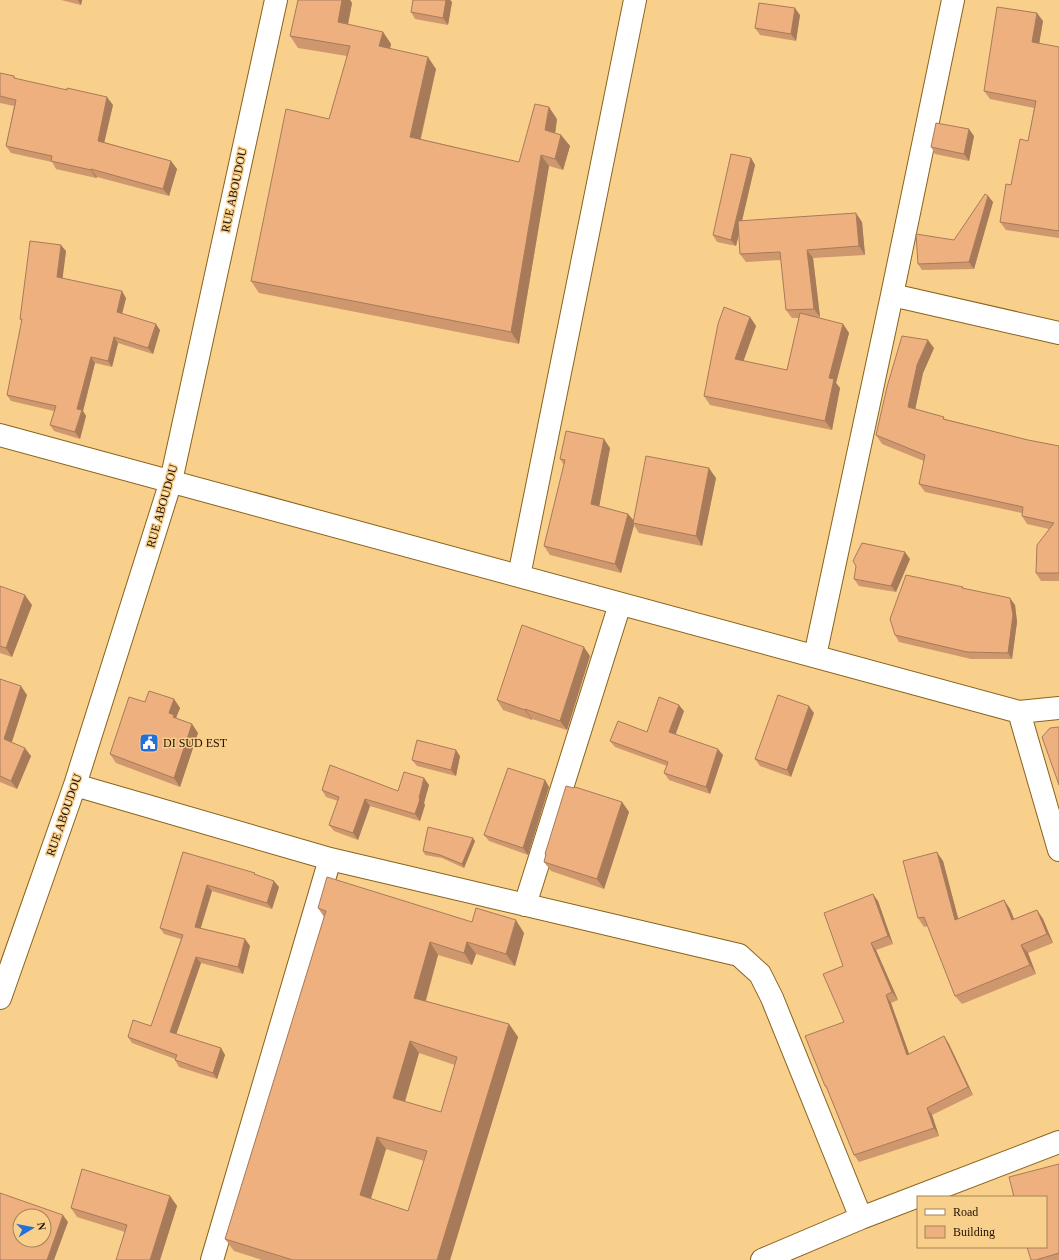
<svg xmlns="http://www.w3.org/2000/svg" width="1059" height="1260" font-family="Georgia,serif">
<rect width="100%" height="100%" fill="#f9cf8c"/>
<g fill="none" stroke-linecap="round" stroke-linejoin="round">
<g stroke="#89631d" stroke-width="24">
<path id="minor" d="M 892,295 L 1059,333
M 0,435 L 1019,712 L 1059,708
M 519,576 L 635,0
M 815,656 L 892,295 L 953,0
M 1019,712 L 1059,850
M 75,785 L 330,859 L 739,955 L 760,974 L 772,998 L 861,1218
M 525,905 L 620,604
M 0,998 L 75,785 L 171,481 L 276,0
M 212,1260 L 330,859
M 762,1260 L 861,1218 L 1059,1142"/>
</g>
<use href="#minor" stroke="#fff" stroke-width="22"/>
</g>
<path fill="#ce976e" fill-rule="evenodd" d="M 61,0 L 82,0 L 81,5 Z
M 314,0 L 350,0 L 352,3 L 348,25 L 383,32 L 391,44 L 390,49 L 436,69 L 421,139 L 519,162 L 557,119 L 555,133 L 561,135 L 570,146 L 563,170 L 549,166 L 519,344 L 259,293 L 251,281 L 329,119 L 347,56 L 298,48 L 290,36 Z
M 413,0 L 450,0 L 452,2 L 448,25 L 415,19 L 411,12 Z
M 800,15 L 796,41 L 760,35 L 755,28 Z
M 1043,21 L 1039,44 L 1059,47 L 1059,238 L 1006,230 L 1000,222 L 1011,185 L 1028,141 L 1034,108 L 990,99 L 984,91 Z
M 0,73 L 14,76 L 16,79 L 113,105 L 104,142 L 171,161 L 177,169 L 169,196 L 97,177 L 96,178 L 56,169 L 52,162 L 11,153 L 6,146 L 14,106 L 0,103 Z
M 974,136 L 969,161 L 935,154 L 931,147 Z
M 751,158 L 755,165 L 742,221 L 862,222 L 865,255 L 813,258 L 820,317 L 816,318 L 843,324 L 849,333 L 836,383 L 840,388 L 832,430 L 710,405 L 704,396 L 750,317 L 756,326 L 743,361 L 787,370 L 799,318 L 792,318 L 786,310 L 781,260 L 746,262 L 740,254 L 739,235 L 736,246 L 717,242 L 713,235 Z
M 988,196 L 993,202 L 974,269 L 922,270 L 918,264 L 954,240 Z
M 66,251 L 62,278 L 126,298 L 122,314 L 160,330 L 153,354 L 118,343 L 112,367 L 95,363 L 83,411 L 86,416 L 80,439 L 54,431 L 50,425 L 54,411 L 11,401 L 7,395 L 22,322 L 20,319 Z
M 934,348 L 923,373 L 915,409 L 945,419 L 1028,440 L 1059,446 L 1059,581 L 1041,581 L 1036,573 L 1049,529 L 1027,524 L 1022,516 L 1022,513 L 925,492 L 919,484 L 924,461 L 882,444 L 876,435 Z
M 610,448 L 599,506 L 628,514 L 633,521 L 716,478 L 702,546 L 639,533 L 634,525 L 621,573 L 550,555 L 544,546 L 564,465 L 560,459 Z
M 910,559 L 896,592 L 859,586 L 854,579 Z
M 0,586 L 32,605 L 12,657 L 0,653 Z
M 963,587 L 964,589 L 1015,605 L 1017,622 L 1012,659 L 971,659 L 899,642 L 895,635 Z
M 590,656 L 567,730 L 532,719 L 532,720 L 503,710 L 497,700 Z
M 0,679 L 27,695 L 12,742 L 31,756 L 17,789 L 0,782 Z
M 174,699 L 180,708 L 176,718 L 192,724 L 198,733 L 180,787 L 116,763 L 110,754 L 145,702 Z
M 684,711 L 675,734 L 723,755 L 710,794 L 669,780 L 664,773 L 667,766 L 615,747 L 610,741 L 647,732 Z
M 814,713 L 791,777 L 760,766 L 755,759 Z
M 460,756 L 456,776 L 417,766 L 412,760 Z
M 424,778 L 429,785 L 424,803 L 425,805 L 420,821 L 370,806 L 358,840 L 334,831 L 329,825 L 338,801 L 326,797 L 322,790 L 398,791 Z
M 545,780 L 549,787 L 528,855 L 489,841 L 484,835 Z
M 574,788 L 622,802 L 629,812 L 604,889 L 551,871 L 544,862 L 546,856 L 545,854 Z
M 475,841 L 464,868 L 442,858 L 425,855 L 423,851 Z
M 183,852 L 256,875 L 279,887 L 272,909 L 212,891 L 201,928 L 245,939 L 250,946 L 243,974 L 201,963 L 176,1034 L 221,1048 L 225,1055 L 217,1079 L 179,1067 L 175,1060 L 175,1059 L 132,1043 L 128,1037 L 151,1026 L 181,939 L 164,934 L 160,928 Z
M 943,861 L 958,919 L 1004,900 L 1010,909 L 1014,919 L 1037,910 L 1043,919 L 1053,943 L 1028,953 L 1036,974 L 962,1004 L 955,996 L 928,926 L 924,927 L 918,918 Z
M 878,901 L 893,944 L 876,950 L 898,1000 L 891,1003 L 909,1054 L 944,1036 L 949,1044 L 973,1095 L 932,1115 L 939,1136 L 859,1162 L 854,1155 L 828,1091 L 825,1086 L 844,1022 L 843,966 Z
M 318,908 L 472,922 L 524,933 L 515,966 L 476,954 L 472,965 L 438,955 L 426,1001 L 509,1024 L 518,1037 L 450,1260 L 262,1260 L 234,1251 L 225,1239 L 324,917 ZM 419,1053 L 455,1065 L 441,1112 L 405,1102 ZM 386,1149 L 424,1161 L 408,1211 L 371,1199 Z
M 1059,1164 L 1059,1260 L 1031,1260 Z
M 170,1196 L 177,1206 L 160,1260 L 116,1260 L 125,1232 L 77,1217 L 71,1208 Z"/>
<path fill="#a77b5a" d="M 78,0 L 82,0 L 81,5 Z
M 342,0 L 350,0 L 352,3 L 346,34 L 338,22 Z
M 446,0 L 450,0 L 452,2 L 448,25 L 443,18 Z
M 795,8 L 800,15 L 796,41 L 791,34 Z
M 1037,13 L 1043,21 L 1038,50 L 1032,42 Z
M 383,32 L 391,44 L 388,58 L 379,46 Z
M 428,57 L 436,69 L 418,149 L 410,137 Z
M 107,97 L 113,105 L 103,148 L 98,141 Z
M 549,107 L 557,119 L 554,142 L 545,130 Z
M 969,129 L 974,136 L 969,161 L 964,154 Z
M 561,135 L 570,146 L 563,170 L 555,159 Z
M 541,155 L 549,166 L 519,344 L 511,332 Z
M 751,158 L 755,165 L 736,246 L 731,240 Z
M 171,161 L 177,169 L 169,196 L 163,189 Z
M 91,169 L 97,177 L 96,178 L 91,170 Z
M 988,196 L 993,202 L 974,269 L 969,262 Z
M 856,213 L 862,222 L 865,255 L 859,246 Z
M 61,245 L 66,251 L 62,283 L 57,277 Z
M 807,250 L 813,258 L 820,317 L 814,309 Z
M 122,291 L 126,298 L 121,318 L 117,312 Z
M 750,317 L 756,326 L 741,368 L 735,359 Z
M 156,324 L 160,330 L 153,354 L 148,348 Z
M 843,324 L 849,333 L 836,383 L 840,388 L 832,430 L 825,421 L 829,378 Z
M 114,337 L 118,343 L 112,367 L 108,361 Z
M 928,340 L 934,348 L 923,373 L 914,415 L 908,407 L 917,365 Z
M 91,357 L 95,363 L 83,411 L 86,416 L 80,439 L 75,432 L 77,409 Z
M 604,439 L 610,448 L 598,513 L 591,504 Z
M 709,468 L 716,478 L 702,546 L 696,536 Z
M 628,514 L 635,522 L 633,523 L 634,525 L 621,573 L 615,564 Z
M 905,552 L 910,559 L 896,592 L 891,586 Z
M 25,595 L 32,605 L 12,657 L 6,648 Z
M 1010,598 L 1015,605 L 1017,622 L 1012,659 L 1008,653 Z
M 584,647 L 590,656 L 567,730 L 560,721 Z
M 21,686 L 27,695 L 10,747 L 4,739 Z
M 174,699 L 180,708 L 176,718 L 180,724 L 169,713 Z
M 679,705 L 684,711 L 674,739 L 669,732 Z
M 809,706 L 814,713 L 791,777 L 787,770 Z
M 525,709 L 532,719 L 532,720 L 525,710 Z
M 192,724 L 198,733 L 180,787 L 174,778 Z
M 25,748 L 31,756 L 17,789 L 11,781 Z
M 718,749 L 723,755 L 710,794 L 706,787 Z
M 456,750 L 460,756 L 456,776 L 451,770 Z
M 424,778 L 429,785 L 424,803 L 425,805 L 420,821 L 415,814 Z
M 545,780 L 549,787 L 528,855 L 523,848 Z
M 365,799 L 370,806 L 358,840 L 353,833 Z
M 622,802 L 629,812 L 604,889 L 597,879 Z
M 473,838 L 475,841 L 464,868 L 462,864 Z
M 937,852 L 943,861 L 961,929 L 955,920 Z
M 274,881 L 279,887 L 272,909 L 267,903 Z
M 207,885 L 212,891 L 199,933 L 195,927 Z
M 873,894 L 878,901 L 893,944 L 888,936 Z
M 1004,900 L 1010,909 L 1018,929 L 1012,920 Z
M 1037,910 L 1043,919 L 1053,943 L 1047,934 Z
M 516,920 L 524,933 L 515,966 L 506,954 Z
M 245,939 L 250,946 L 243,974 L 238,967 Z
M 430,942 L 438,955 L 423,1010 L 414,998 Z
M 467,942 L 476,954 L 472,965 L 464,953 Z
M 871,943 L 876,950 L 898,1000 L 892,992 Z
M 1021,945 L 1028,953 L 1036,974 L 1030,965 Z
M 196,957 L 201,963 L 175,1038 L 170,1032 Z
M 886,995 L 891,1003 L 912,1062 L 907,1055 Z
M 509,1024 L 518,1037 L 450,1260 L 437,1260 Z
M 944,1036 L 949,1044 L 973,1095 L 968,1087 Z
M 410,1041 L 419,1053 L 402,1111 L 393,1098 Z
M 221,1048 L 225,1055 L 217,1079 L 213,1073 Z
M 927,1108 L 932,1115 L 939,1136 L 934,1128 Z
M 377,1137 L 386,1149 L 368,1207 L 360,1195 Z
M 170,1196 L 177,1206 L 160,1260 L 150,1260 Z
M 63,1215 L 68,1222 L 54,1260 L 47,1260 Z"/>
<path fill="#efb080" stroke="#a77b5a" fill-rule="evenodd" d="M 298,0 L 342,0 L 338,22 L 383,32 L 379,46 L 428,57 L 410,137 L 519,162 L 535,104 L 549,107 L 545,130 L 561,135 L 555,159 L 541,155 L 511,332 L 251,281 L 286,109 L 329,119 L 350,46 L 290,36 Z
M 413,0 L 446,0 L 443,18 L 411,12 Z
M 759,3 L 795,8 L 791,34 L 755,28 Z
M 997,7 L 1037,13 L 1032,42 L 1059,47 L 1059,231 L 1000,222 L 1006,184 L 1011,185 L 1020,139 L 1028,141 L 1036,101 L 984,91 Z
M 0,73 L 14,76 L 14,78 L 67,90 L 67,88 L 107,97 L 98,141 L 171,161 L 163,189 L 91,169 L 91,170 L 51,161 L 52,156 L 6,146 L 16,100 L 0,96 Z
M 936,123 L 969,129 L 964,154 L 931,147 Z
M 731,154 L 751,158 L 731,240 L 713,235 Z
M 985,194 L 988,196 L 969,262 L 918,264 L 916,234 L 954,240 Z
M 856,213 L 859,246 L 807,250 L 814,309 L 786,310 L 780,252 L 740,254 L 738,221 Z
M 30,241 L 61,245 L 57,277 L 122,291 L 117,312 L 156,324 L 148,348 L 114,337 L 108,361 L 91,357 L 77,409 L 82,410 L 75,432 L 50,425 L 56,406 L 7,395 L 22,319 L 20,319 Z
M 724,307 L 750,317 L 735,359 L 787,370 L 800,313 L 843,324 L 829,378 L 834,379 L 825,421 L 704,396 L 718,324 Z
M 902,336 L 928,340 L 917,365 L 908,407 L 944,417 L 943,419 L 1028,440 L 1059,446 L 1059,573 L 1036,573 L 1037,545 L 1054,523 L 1022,516 L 1023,507 L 919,484 L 925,455 L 876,435 L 887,387 Z
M 566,431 L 604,439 L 591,504 L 628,514 L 615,564 L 544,546 L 565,460 L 560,459 Z
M 646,456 L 709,468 L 696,536 L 633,523 Z
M 862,543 L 905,552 L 891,586 L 854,579 L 856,566 L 853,561 Z
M 906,575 L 963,587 L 962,588 L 1010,598 L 1013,615 L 1008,653 L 967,652 L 895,635 L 890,619 Z
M 0,586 L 25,595 L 6,648 L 0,646 Z
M 522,625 L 584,647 L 560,721 L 525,709 L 525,710 L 497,700 Z
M 0,679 L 21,686 L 4,739 L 25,748 L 11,781 L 0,776 Z
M 149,691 L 174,699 L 169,713 L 174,715 L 173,717 L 192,724 L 174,778 L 110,754 L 129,697 L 145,702 Z
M 778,695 L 809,706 L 787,770 L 755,759 Z
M 659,697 L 679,705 L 669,732 L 718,749 L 706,787 L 664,773 L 668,762 L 610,741 L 618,721 L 647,732 Z
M 1059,727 L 1059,785 L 1042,737 L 1050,728 Z
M 417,740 L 456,750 L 451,770 L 412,760 Z
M 330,765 L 398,791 L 404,772 L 424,778 L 419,798 L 420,799 L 415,814 L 365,799 L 353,833 L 329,825 L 339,797 L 322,790 Z
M 508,768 L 545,780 L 523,848 L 484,835 Z
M 566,786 L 574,788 L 575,787 L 622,802 L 597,879 L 544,862 L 546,854 L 545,854 Z
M 428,827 L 473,838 L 462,864 L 440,855 L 423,851 Z
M 183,852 L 255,873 L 254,874 L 274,881 L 267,903 L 207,885 L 195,927 L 245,939 L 238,967 L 196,957 L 170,1032 L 221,1048 L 213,1073 L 175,1060 L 177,1055 L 128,1037 L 133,1020 L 151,1026 L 183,935 L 160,928 Z
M 937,852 L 955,920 L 1004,900 L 1012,920 L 1037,910 L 1047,934 L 1021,945 L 1030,965 L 955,996 L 924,917 L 918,918 L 903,861 Z
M 327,877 L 472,922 L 476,908 L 516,920 L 506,954 L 467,942 L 464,953 L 430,942 L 414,998 L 509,1024 L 437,1260 L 293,1260 L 225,1239 L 326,911 L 318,908 ZM 410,1041 L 457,1057 L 441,1112 L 393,1098 ZM 377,1137 L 427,1151 L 408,1211 L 360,1195 Z
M 873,894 L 888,936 L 871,943 L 892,992 L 886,995 L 907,1055 L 944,1036 L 968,1087 L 927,1108 L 934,1128 L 854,1155 L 826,1086 L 825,1086 L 805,1036 L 844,1022 L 823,974 L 843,966 L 824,913 Z
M 1059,1164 L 1059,1253 L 1036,1260 L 1031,1260 L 1027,1247 L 1046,1247 L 1046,1197 L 1014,1197 L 1009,1177 Z
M 82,1169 L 170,1196 L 150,1260 L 116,1260 L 127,1225 L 71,1208 Z
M 0,1193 L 63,1215 L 47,1260 L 0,1260 ZM 20,1216 L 44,1216 L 44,1240 L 20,1240 Z"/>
<defs>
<g id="civic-square" transform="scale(1)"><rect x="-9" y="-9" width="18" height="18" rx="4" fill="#2370db" stroke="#f9cf8c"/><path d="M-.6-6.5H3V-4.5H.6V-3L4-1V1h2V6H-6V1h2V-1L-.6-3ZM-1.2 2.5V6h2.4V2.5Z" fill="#fff"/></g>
</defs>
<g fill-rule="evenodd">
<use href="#civic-square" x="149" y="743"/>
</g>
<g text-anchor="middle" stroke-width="3" stroke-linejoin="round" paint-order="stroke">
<g font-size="12" fill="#211100" stroke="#f9cf8c">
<text transform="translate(234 190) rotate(-78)" y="4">RUE ABOUDOU</text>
<text transform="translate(162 506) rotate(-74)" y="4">RUE ABOUDOU</text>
<text transform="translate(64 815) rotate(-71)" y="4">RUE ABOUDOU</text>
</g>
<g font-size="12" fill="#211100" stroke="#f9cf8c" text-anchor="start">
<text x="163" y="747">DI SUD EST</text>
</g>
</g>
<rect x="917" y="1196" width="130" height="52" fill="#f9cf8c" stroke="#a38354"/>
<rect x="925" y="1209" width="20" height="6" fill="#ffffff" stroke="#a38354"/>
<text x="953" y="1216" font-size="12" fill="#211100">Road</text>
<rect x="925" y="1226" width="20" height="12" fill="#efb080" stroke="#a38354"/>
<text x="953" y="1236" font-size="12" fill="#211100">Building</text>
<g transform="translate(32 1228) rotate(80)"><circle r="19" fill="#f9cf8c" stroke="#a38354"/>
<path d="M0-3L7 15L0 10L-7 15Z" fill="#2370db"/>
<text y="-6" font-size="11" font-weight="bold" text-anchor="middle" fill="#211100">N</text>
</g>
</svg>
